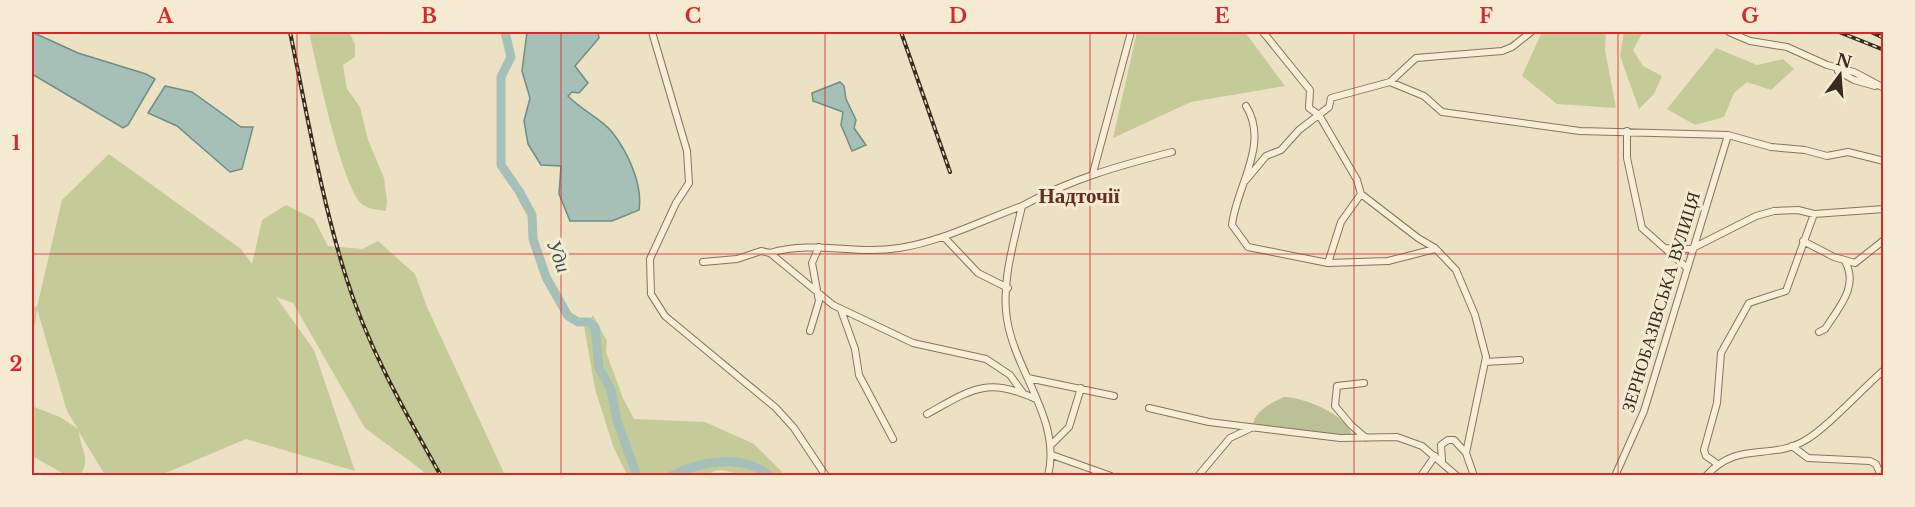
<svg xmlns="http://www.w3.org/2000/svg" width="1915" height="507" font-family="'Libre Baskerville',serif">
<rect width="100%" height="100%" fill="#ede1c4"/>
<path fill="#c5cb98" d="M 309,32 L 349,32 L 355,44 L 355,57 L 343,65 L 347,89 L 360,107 L 368,140 L 384,178 L 387,201 L 386,211 C 379,210 369,209 363,205 C 342,190 316,62 309,32 Z
M 1137,32 L 1245,32 L 1285,86 L 1191,102 L 1113,138 Z
M 1542,32 L 1606,32 L 1605,50 L 1616,108 L 1557,104 L 1522,76 Z
M 1624,32 L 1643,32 L 1633,50 L 1643,66 L 1662,76 L 1654,94 L 1639,109 L 1620,56 Z
M 1716,48 L 1757,65 L 1783,59 L 1794,69 L 1771,90 L 1747,82 L 1734,93 L 1724,117 L 1695,125 L 1667,109 Z
M 109,154 L 241,249 L 252,264 L 262,220 L 286,205 L 314,219 L 328,246 L 363,249 L 378,241 L 415,274 L 427,307 L 505,475 L 424,475 L 423,471 L 365,428 L 293,303 L 276,297 L 314,350 L 355,471 L 246,439 L 161,475 L 105,475 L 79,432 C 80,449 92,459 80,475 L 64,474 L 32,456 L 32,402 L 34,407 L 60,417 L 78,429 L 67,411 L 37,309 L 35,326 L 32,330 L 32,305 L 37,307 L 62,200 Z
M 593,315 L 607,341 L 606,352 L 623,398 L 634,419 L 705,422 L 754,444 L 785,475 C 772,476 757,477 744,476 C 729,473 722,465 707,475 L 627,475 L 613,446 L 595,389 L 584,326 Z"/>
<path fill="#bbc097" d="M 1284,397 C 1304,397 1347,415 1352,435 L 1350,438 L 1253,425 C 1254,411 1273,402 1284,397 Z"/>
<path fill="#a6c0b8" stroke="#6d8e86" stroke-width="1.5" d="M 32,32 L 78,53 L 146,74 L 155,79 L 128,125 L 123,128 L 32,74 Z
M 527,32 L 598,32 L 599,38 L 575,66 L 588,83 L 579,93 L 572,92 L 568,96 C 581,110 602,119 612,132 C 628,152 643,185 639,210 L 612,221 L 570,221 L 559,194 L 561,166 L 541,165 L 528,144 L 524,121 L 530,98 L 522,71 Z
M 840,82 L 844,86 L 846,99 L 856,120 L 854,128 L 866,145 L 852,151 L 841,125 L 843,112 L 813,101 L 812,93 Z
M 165,86 L 192,92 L 241,127 L 253,127 L 242,169 L 230,172 L 177,126 L 148,113 Z"/>
<g fill="none" stroke-linecap="round" stroke-linejoin="round">
<path stroke="#a6c0b8" stroke-width="9" d="M 505,32 L 511,57 L 501,77 L 501,165 L 519,191 L 532,215 L 533,239 L 546,277 L 568,316 L 578,322 L 588,322 L 595,327 L 599,368 L 611,390 L 617,421 L 637,476
M 671,476 C 700,461 743,453 770,476"/>
<g stroke="#87735b" stroke-width="8">
<path id="minor" d="M 652,32 L 687,151 L 689,183 L 676,203 L 650,259 L 651,294 L 665,316 L 776,408 L 794,428 L 826,476
M 1263,32 L 1310,90 L 1309,108 L 1319,115 L 1357,180 L 1361,194 L 1418,238 L 1435,248 L 1456,270 L 1475,315 L 1486,357 L 1466,453
M 1729,32 L 1750,41 L 1787,47 L 1827,65 L 1854,72 L 1884,88
M 1838,71 L 1854,80 L 1875,86
M 1390,82 L 1416,58 L 1502,51 L 1512,47 L 1531,32
M 1246,106 C 1270,144 1236,187 1232,225 L 1248,247 L 1328,263 L 1388,261 L 1435,249
M 1627,131 L 1627,158 L 1642,228 L 1686,267
M 1093,173 L 1131,32
M 1246,180 L 1266,156 L 1281,150 L 1299,130 L 1329,107 L 1331,98 L 1390,82 L 1424,96 L 1442,112 L 1580,131 L 1728,135 L 1771,147 L 1805,150 L 1827,156 L 1848,152 L 1884,161
M 944,237 L 978,273 L 1008,288
M 1803,241 L 1834,257 L 1855,263 L 1884,240
M 1665,248 L 1691,249 L 1756,216 L 1774,211 L 1798,210 L 1814,214 L 1884,209
M 770,253 C 814,240 855,255 899,248 C 943,241 980,221 1022,206
M 703,262 L 737,259 L 761,251 L 770,253 L 833,305 L 913,343 L 986,359 L 1010,375 L 1023,393
M 1328,263 L 1341,222 L 1361,194
M 841,310 L 855,349 L 859,375 L 893,439
M 810,331 L 819,301 L 812,263 L 819,247
M 1819,332 L 1825,329 C 1839,307 1859,287 1845,261
M 1485,362 L 1520,360
M 1028,378 L 1114,396
M 1364,383 L 1337,386 L 1335,406 L 1351,425 L 1366,438
M 1149,408 L 1209,422 L 1340,438 L 1397,437 L 1422,446 L 1457,476
M 927,414 C 971,390 986,376 1036,399
M 1051,445 L 1069,427 L 1081,388
M 1792,446 L 1808,458 L 1870,461 L 1876,464 L 1881,476
M 1052,455 L 1111,476
M 1442,461 L 1441,445 L 1448,440 L 1454,440 L 1466,453 L 1474,476
M 1716,463 L 1706,456 L 1704,450 L 1717,403 L 1721,353 L 1749,303 L 1786,291 L 1814,214
M 1048,476 C 1062,420 1015,372 1007,319 C 1001,283 1014,242 1022,206 C 1071,179 1118,166 1172,152
M 1198,476 L 1230,438 L 1251,428
M 1421,476 L 1435,456
M 1615,476 L 1644,411 L 1728,135
M 1706,476 C 1738,440 1769,461 1804,441 C 1826,429 1862,389 1884,370"/>
</g>
<use href="#minor" stroke="#f8eed7" stroke-width="6"/>
<g stroke="#372b1e" stroke-width="4">
<path id="rail" d="M 290,32 C 307,113 321,198 346,277 C 368,348 405,412 441,476
M 901,32 L 950,172
M 1839,32 L 1884,50
M 1871,32 L 1884,38"/>
</g>
<use href="#rail" stroke="#f5ebd3" stroke-width="1.5" stroke-dasharray="4.5" stroke-linecap="butt"/>
</g>
<path fill="none" stroke="#d62828" stroke-width="1.5" stroke-opacity="0.55" d="M 297,32 L 297,476M 561,32 L 561,476M 825,32 L 825,476M 1090,32 L 1090,476M 1354,32 L 1354,476M 1618,32 L 1618,476M 32,254 L 1884,254"/>
<g text-anchor="middle" stroke-width="6" stroke-linejoin="round" paint-order="stroke">
<g font-size="18" fill="#372b1e" stroke="#f5ebd3">
<text transform="translate(1661 302) rotate(-73)" y="6">ЗЕРНОБАЗІВСЬКА ВУЛИЦЯ</text>
</g>
<g font-size="20" font-style="italic" fill="#2e5754" stroke="#f5ebd3">
<text transform="translate(559 256) rotate(69)" y="7">Уди</text>
</g>
<g font-size="21" font-weight="bold" fill="#632d1f" stroke="#f5ebd3">
<text x="1079" y="203">Надточії</text>
</g>
</g>
<rect width="1915" height="507" fill="none" stroke="#f5ebd3" stroke-width="66"/>
<g transform="translate(1840 75) rotate(16)" stroke="#f5ebd3" stroke-width="4.5" paint-order="stroke">
<path d="M0-4.5L10 22L0 15L-10 22Z" fill="#372b1e"/>
<text y="-9" font-size="16" font-weight="bold" text-anchor="middle" fill="#372b1e">N</text>
</g>
<rect x="33" y="33" width="1849" height="441" fill="none" stroke="#d62828" stroke-width="2"/>
<g font-size="20" text-anchor="middle" font-weight="bold" fill="#d62828">
<text x="165" y="23">A</text>
<text x="429" y="23">B</text>
<text x="693" y="23">C</text>
<text x="958" y="23">D</text>
<text x="1222" y="23">E</text>
<text x="1486" y="23">F</text>
<text x="1750" y="23">G</text>
<text x="16" y="150">1</text>
<text x="16" y="371">2</text>
</g>
</svg>
